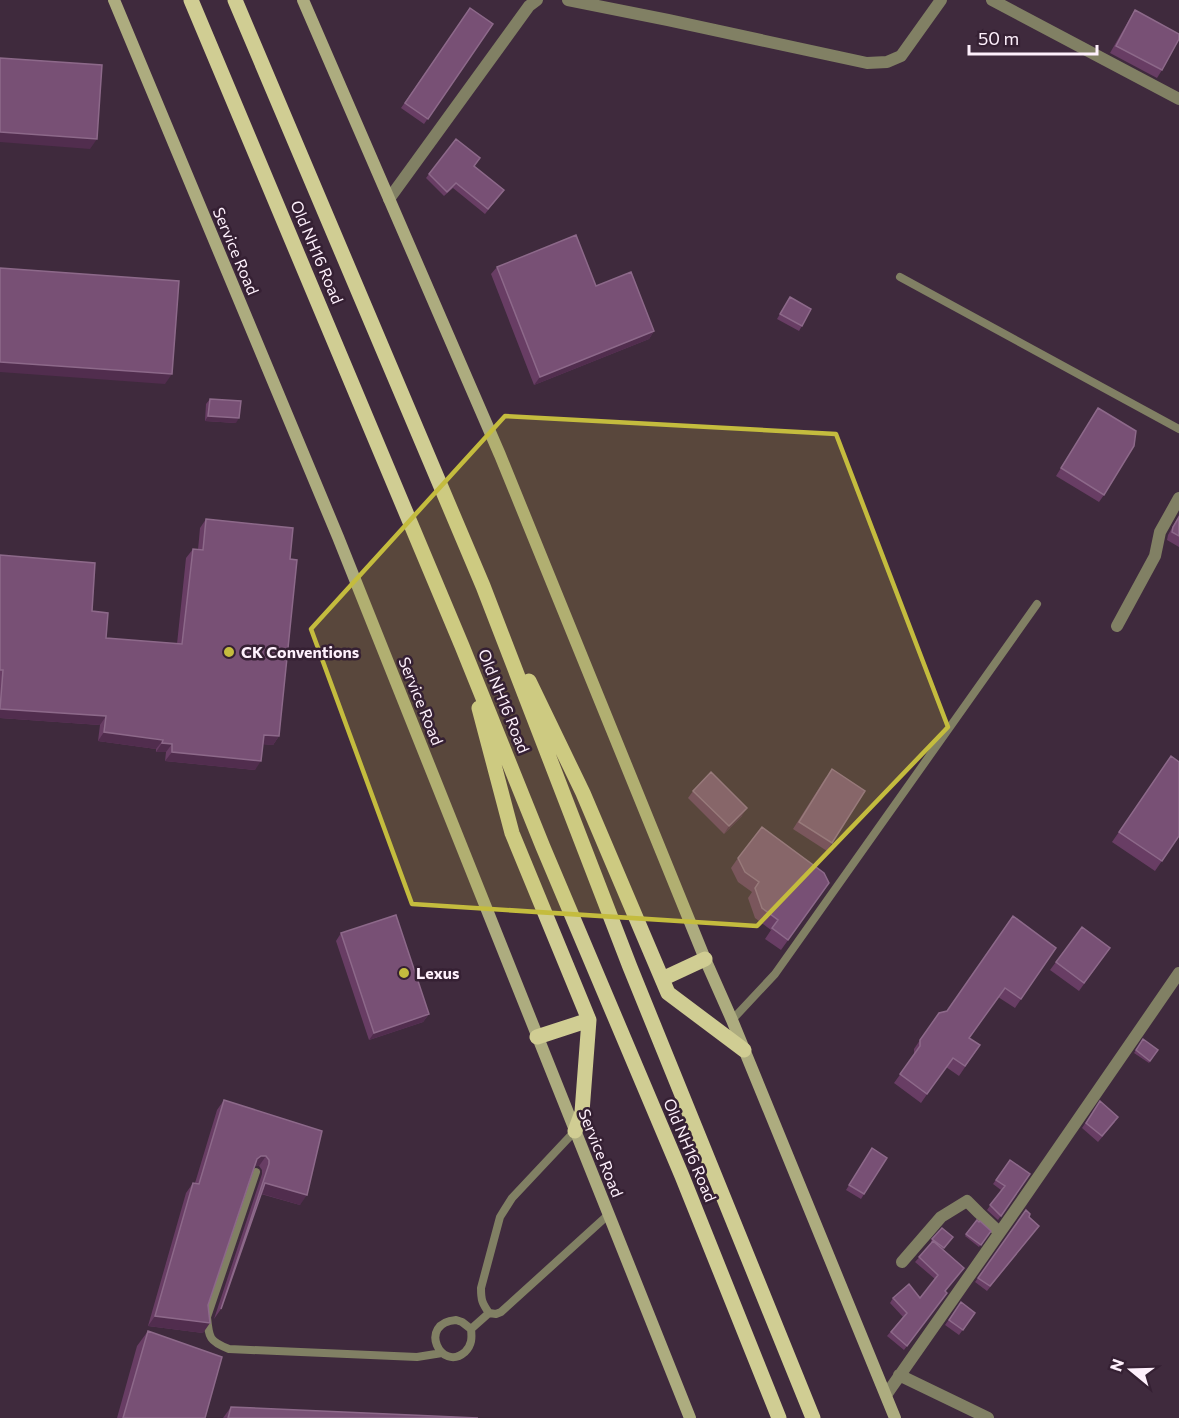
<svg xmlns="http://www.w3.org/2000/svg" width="1179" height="1418" font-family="Commissioner,sans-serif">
<rect width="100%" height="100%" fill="#3f2a3d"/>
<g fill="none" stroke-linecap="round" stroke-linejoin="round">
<path stroke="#818064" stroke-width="8" d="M 900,277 L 1179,429
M 732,1020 L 775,974 L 1037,604
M 575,1131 L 512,1198 L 505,1209 L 500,1217 L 481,1288 C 481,1300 482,1303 489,1313 L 496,1314 L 501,1312 L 608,1215
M 256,1172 L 207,1317 C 209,1338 209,1341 229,1349 L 417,1357 L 442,1353
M 456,1320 L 462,1322 L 471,1329 C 472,1338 472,1345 465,1352 C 441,1373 417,1323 456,1320 Z
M 471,1329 L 489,1313"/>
<path stroke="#818064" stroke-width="12" d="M 568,0 L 668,20 L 867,63 L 887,62 L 901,56 L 941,0
M 992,0 L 1179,99
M 389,199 L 529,6 L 537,0
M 1117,626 L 1155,556 L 1160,532 L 1179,498
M 902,1262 L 941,1217 L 967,1201 L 979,1213 L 999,1232
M 899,1375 L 988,1418
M 886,1395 L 1019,1205 L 1179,973"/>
<path stroke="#adac7f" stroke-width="12" d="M 114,0 L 338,537 L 690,1418
M 303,0 L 500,455 L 705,959 L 732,1020 L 895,1418"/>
<path stroke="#d0cd93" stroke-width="15" d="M 191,0 L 462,646 L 543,847 L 682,1176 L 779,1418
M 235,0 L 483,586 L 630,967 L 813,1418
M 529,681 L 583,793 L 668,993 L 744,1050
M 479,708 L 512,833 L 589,1020 L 582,1112 L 575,1131
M 662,979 L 705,959
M 537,1037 L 589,1020"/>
</g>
<path fill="#683d64" d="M 470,8 L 493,24 L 424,124 L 401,108 Z
M 1135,10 L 1162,70 L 1157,78 L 1110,53 L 1130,18 Z
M 474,166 L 504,190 L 485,214 L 453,188 L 444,196 L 426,178 L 429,174 Z
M 497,267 L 654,331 L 649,339 L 534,385 L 491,274 Z
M 790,297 L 802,326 L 799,331 L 777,319 Z
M 210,399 L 236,423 L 205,421 L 206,404 Z
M 1098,408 L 1104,495 L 1099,502 L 1056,476 Z
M 1179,515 L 1179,547 L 1167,540 L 1168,535 Z
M 206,519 L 290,559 L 279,736 L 273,745 L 263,744 L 255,770 L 165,761 L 166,752 L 156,752 L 156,749 L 98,741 L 100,725 L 0,718 L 0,555 L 92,611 L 106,638 L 177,644 L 186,558 L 193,549 L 198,550 L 200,528 Z
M 1171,756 L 1179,836 L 1155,871 L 1112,842 Z
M 826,777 L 832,843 L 827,851 L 793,829 Z
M 693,791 L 742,816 L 724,834 L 688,798 Z
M 738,858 L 829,883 L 781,950 L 765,939 L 771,930 L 755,918 L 748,898 L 752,892 L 738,882 L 731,868 Z
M 1082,927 L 1110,948 L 1079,991 L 1050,970 Z
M 341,933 L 429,1014 L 423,1022 L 369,1040 L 336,941 Z
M 1056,948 L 1015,1008 L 998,997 L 969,1038 L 980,1045 L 959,1076 L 946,1067 L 921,1103 L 894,1083 L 914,1055 L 914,1049 L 920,1040 L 947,1011 Z
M 1143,1039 L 1158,1050 L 1149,1063 L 1134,1053 Z
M 224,1100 L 322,1131 L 300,1205 L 261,1194 L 221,1309 L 214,1319 L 262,1174 L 262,1170 L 259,1166 L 255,1166 L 208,1305 L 203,1333 L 148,1326 L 186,1193 L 193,1183 L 195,1183 L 217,1110 Z
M 1100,1101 L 1115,1122 L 1098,1142 L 1082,1128 Z
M 872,1148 L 887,1158 L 861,1199 L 846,1190 Z
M 1010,1160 L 1030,1174 L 998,1220 L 987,1210 L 1001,1190 L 993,1184 Z
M 1026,1210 L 1029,1217 L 1039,1226 L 987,1291 L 975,1282 Z
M 977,1220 L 991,1231 L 979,1247 L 965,1236 Z
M 953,1237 L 943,1249 L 964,1268 L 945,1291 L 947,1293 L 904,1350 L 887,1336 L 903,1317 L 890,1303 L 893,1298 L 920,1298 L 935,1279 L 915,1262 L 932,1243 L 931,1242 L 932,1239 Z
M 961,1302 L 975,1313 L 959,1335 L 945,1325 Z
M 148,1331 L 205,1418 L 117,1418 L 137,1346 Z
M 231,1407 L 478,1418 L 223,1418 Z"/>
<path fill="#512d4e" d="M 0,132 L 97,139 L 90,149 L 0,142 Z
M 654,331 L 649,339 L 534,385 L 540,377 Z
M 0,362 L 172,374 L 165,384 L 0,372 Z
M 208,416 L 239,418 L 236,423 L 205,421 Z
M 0,709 L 106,716 L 100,725 L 0,718 Z
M 104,732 L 163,740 L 156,749 L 98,741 Z
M 264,735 L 279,736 L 273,745 L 257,744 Z
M 162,743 L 172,744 L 166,752 L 156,752 Z
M 172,752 L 261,761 L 255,770 L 165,761 Z
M 747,808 L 742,816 L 724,834 L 729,826 Z
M 429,1014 L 423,1022 L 369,1040 L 374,1033 Z
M 261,1156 L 266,1156 L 259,1166 L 254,1166 L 257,1159 Z
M 265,1183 L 307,1195 L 300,1205 L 259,1193 Z
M 155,1316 L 210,1323 L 203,1333 L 148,1326 Z"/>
<path fill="#785075" stroke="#8d698a" stroke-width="1.5" d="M 470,8 L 493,24 L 428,119 L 405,103 Z
M 1135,10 L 1179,34 L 1179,39 L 1162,70 L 1116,46 Z
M 0,58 L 102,65 L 97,139 L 0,132 Z
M 456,139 L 480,158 L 474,166 L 504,190 L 488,209 L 456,183 L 447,192 L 429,174 Z
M 576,235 L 596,286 L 631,272 L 654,331 L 540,377 L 497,267 Z
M 0,268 L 179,281 L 172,374 L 0,362 Z
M 790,297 L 811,309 L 802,326 L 780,314 Z
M 210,399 L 241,401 L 239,418 L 208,416 Z
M 1098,408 L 1136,431 L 1134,446 L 1104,495 L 1061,468 Z
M 1179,517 L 1179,536 L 1172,532 L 1173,527 Z
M 206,519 L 293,528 L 290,559 L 297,560 L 279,736 L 264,735 L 261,761 L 172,752 L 172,744 L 162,743 L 163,740 L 104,732 L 106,716 L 0,709 L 3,670 L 0,670 L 0,555 L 95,563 L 92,611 L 108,613 L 106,638 L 182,644 L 193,549 L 203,550 Z
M 1171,756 L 1179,762 L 1179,836 L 1162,861 L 1119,832 Z
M 832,769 L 865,791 L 832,843 L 799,822 Z
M 711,772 L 747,808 L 729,826 L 693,791 Z
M 762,827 L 824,873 L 829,883 L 788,940 L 772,928 L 778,920 L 762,908 L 755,888 L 759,882 L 745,872 L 738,858 Z
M 396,915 L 429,1014 L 374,1033 L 341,933 Z
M 1013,916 L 1056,948 L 1021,999 L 1005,988 L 969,1038 L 980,1045 L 965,1066 L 953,1058 L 927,1094 L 900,1074 L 920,1046 L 920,1040 L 939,1013 L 947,1011 Z
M 1082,927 L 1110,948 L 1084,983 L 1056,962 Z
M 1143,1039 L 1158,1050 L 1150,1061 L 1136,1050 Z
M 224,1100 L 322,1131 L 307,1195 L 265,1183 L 221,1309 L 269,1164 L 269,1160 L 266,1156 L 261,1156 L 257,1159 L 208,1305 L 210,1323 L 155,1316 L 193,1183 L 199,1184 Z
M 1100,1101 L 1118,1117 L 1102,1136 L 1086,1123 Z
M 872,1148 L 887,1158 L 864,1194 L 849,1185 Z
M 1010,1160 L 1030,1174 L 1001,1216 L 990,1205 L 1005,1186 L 996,1180 Z
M 1026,1210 L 1030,1214 L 1029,1217 L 1039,1226 L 990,1286 L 978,1278 Z
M 977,1220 L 979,1222 L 980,1221 L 991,1231 L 981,1245 L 966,1234 Z
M 942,1228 L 953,1237 L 944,1248 L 932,1239 Z
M 933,1241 L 964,1268 L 945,1291 L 947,1293 L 907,1346 L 891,1332 L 907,1313 L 893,1298 L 909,1284 L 920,1298 L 938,1275 L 919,1257 Z
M 961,1302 L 975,1313 L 963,1330 L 949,1320 Z
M 148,1331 L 222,1357 L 205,1418 L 123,1418 Z
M 231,1407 L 478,1418 L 228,1418 Z"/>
<path fill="#c4bc3e" fill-opacity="0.2" stroke="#c4bc3e" stroke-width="4.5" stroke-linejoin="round" d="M 505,416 L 836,434 L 948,727 L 757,926 L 412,904 L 311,629 Z"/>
<g fill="#c4bc3e" stroke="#352033" stroke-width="2">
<circle cx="229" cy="652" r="6"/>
<circle cx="404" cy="973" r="6"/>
</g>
<g text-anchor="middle" stroke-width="5" stroke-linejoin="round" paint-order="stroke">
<g font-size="16" fill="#fef0fc" stroke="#352033">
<text transform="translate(236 251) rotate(67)" y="6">Service Road</text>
<text transform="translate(317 252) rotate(67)" y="6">Old NH16 Road</text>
<text transform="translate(421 701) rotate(68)" y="6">Service Road</text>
<text transform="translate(504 701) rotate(68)" y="6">Old NH16 Road</text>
<text transform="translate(690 1150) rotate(67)" y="6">Old NH16 Road</text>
<text transform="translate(601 1153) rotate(68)" y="6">Service Road</text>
</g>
<g font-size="16" font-weight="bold" fill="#fef0fc" stroke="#352033" text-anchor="start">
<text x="241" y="658">CK Conventions</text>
<text x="416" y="979">Lexus</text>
</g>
</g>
<g transform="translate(1131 1370) rotate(289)" stroke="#352033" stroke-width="4.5" paint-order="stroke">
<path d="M0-4.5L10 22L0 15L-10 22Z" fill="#fef0fc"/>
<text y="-9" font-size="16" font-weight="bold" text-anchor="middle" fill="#fef0fc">N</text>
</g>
<path d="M969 45v9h128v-9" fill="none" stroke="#fef0fc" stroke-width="3"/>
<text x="978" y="45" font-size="18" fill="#fef0fc" stroke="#352033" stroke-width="4.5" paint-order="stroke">50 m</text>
</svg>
